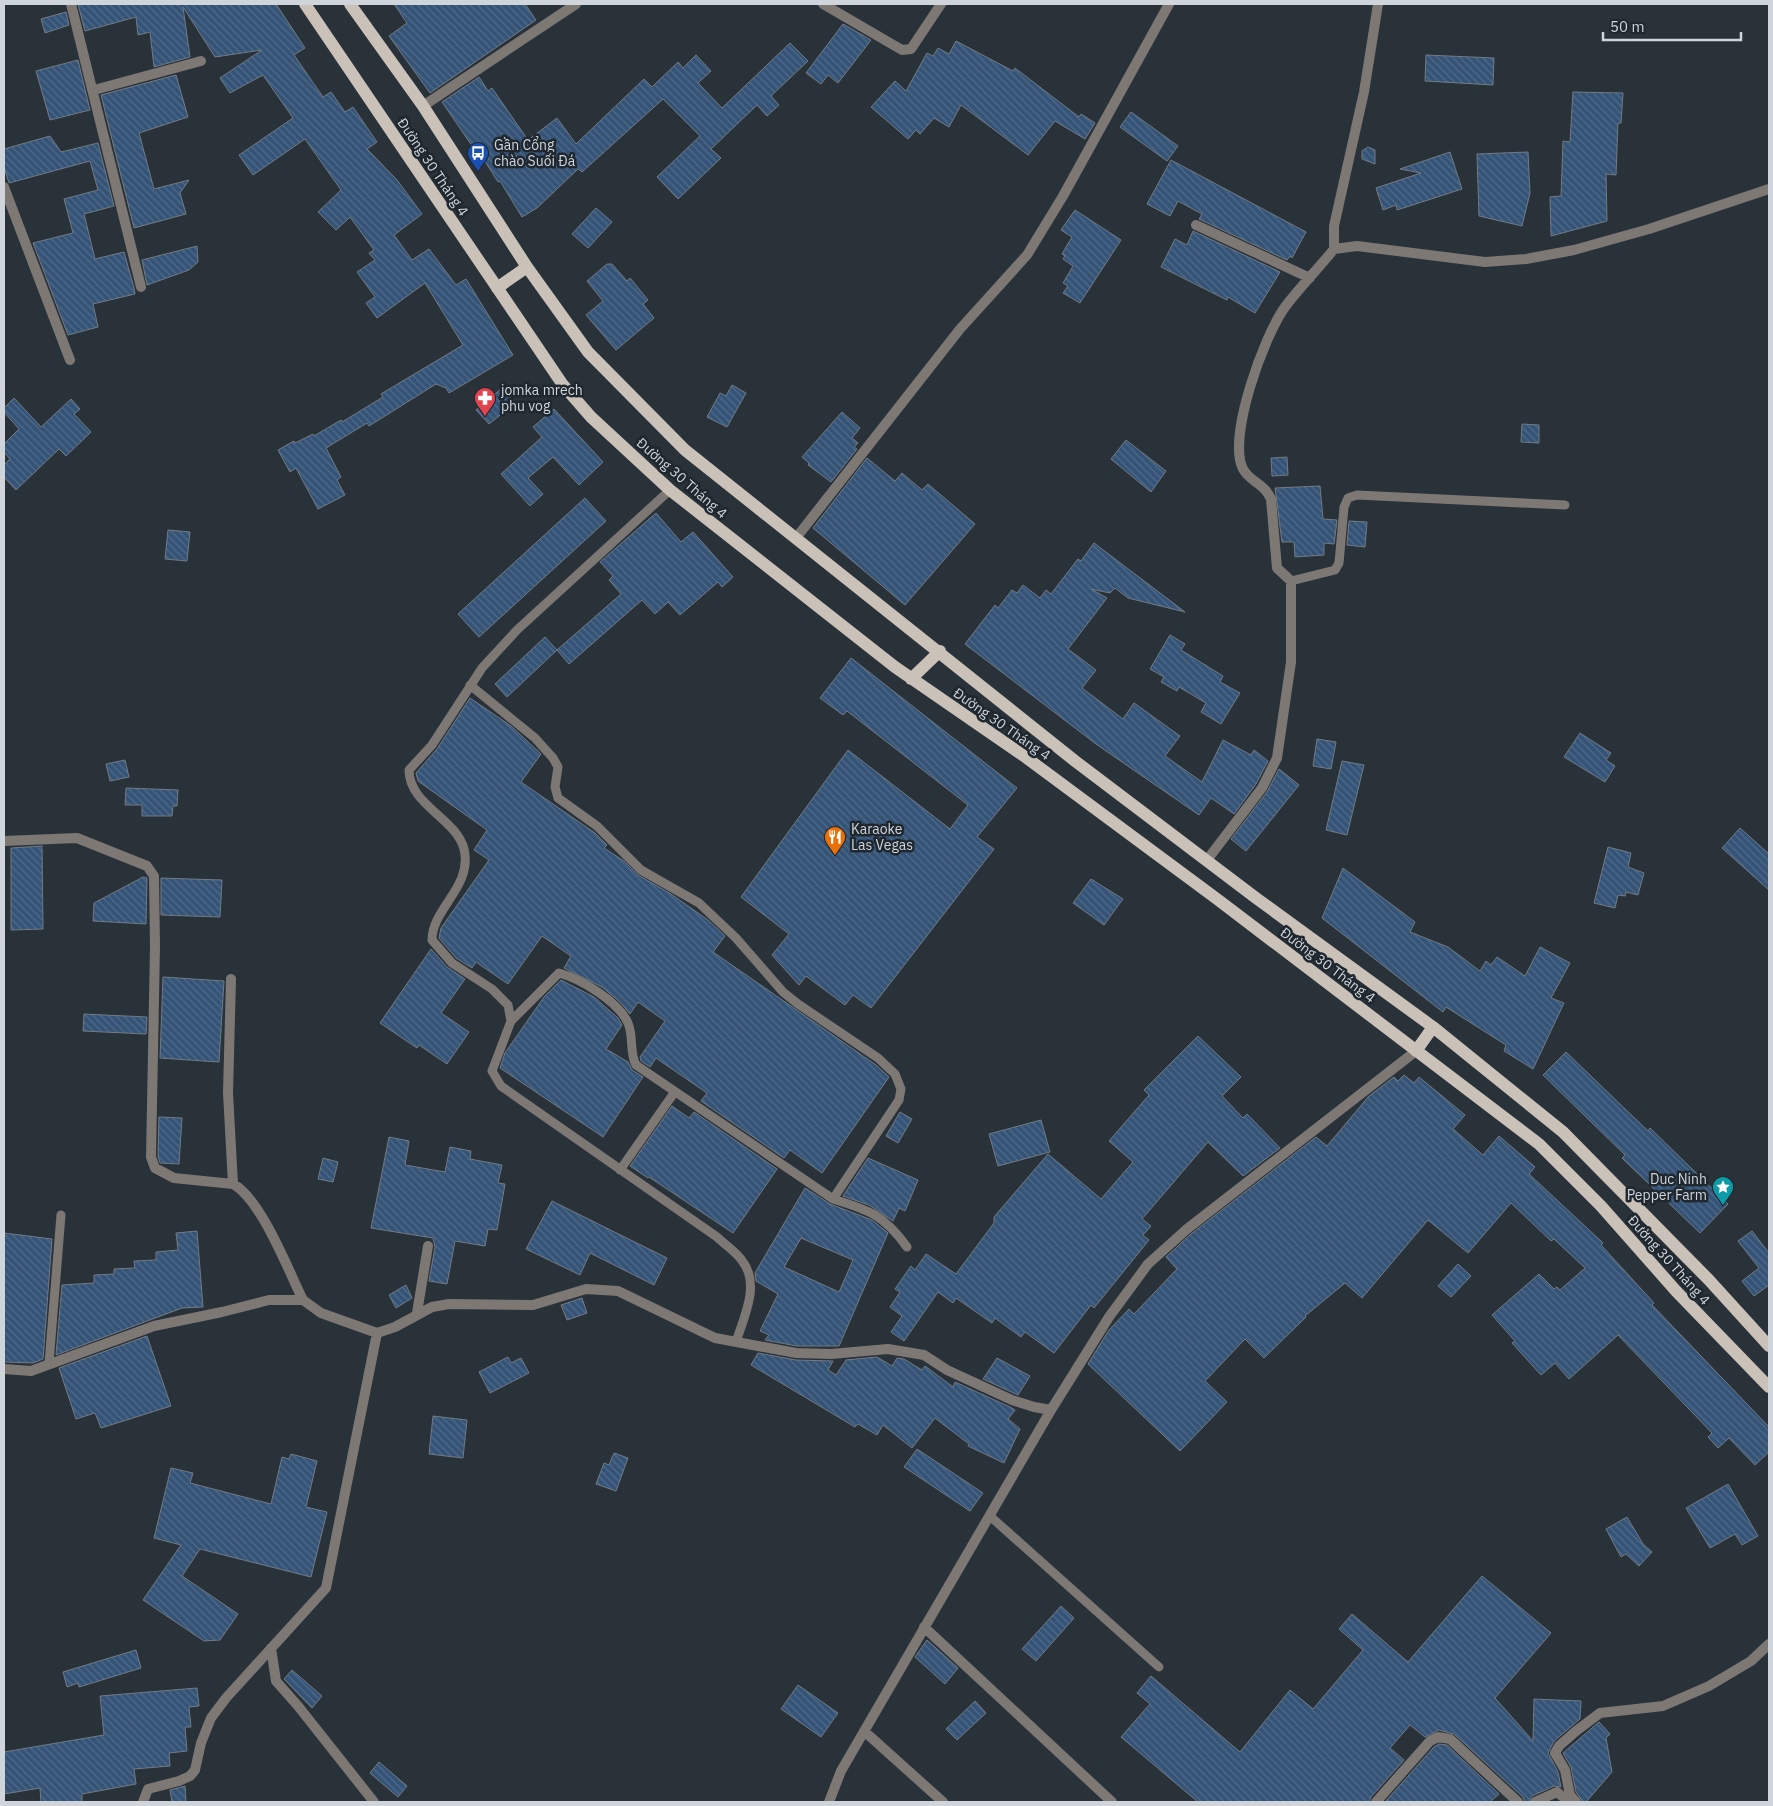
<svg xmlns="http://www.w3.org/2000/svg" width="1773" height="1806" font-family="'IBM Plex Sans',sans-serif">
<defs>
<pattern id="building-back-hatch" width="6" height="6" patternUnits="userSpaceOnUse" patternTransform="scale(1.25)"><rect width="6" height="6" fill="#345376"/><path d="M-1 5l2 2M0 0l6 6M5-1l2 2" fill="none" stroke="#506b89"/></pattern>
</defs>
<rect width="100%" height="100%" fill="#293139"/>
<path fill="url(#building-back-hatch)" stroke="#727b85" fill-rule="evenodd" d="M 78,4 L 276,4 L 305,48 L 294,55 L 323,97 L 331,92 L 345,112 L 353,107 L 377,142 L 367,149 L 397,180 L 422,214 L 394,235 L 412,260 L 429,249 L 456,285 L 466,279 L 513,355 L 449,393 L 446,388 L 436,384 L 369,426 L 367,423 L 326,448 L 341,477 L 337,480 L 345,495 L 318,509 L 296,468 L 290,472 L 278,450 L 294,441 L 295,443 L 313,434 L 314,436 L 341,420 L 342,422 L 383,397 L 381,394 L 463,345 L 425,283 L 377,318 L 366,303 L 375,297 L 357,272 L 375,260 L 369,253 L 374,250 L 350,217 L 336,230 L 318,212 L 341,190 L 305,139 L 253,175 L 239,155 L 293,118 L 263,75 L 230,93 L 220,78 L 262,50 L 215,57 L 183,7 L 190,57 L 154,67 L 150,32 L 138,35 L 136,17 L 85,31 Z
M 394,4 L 525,4 L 536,20 L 430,93 L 389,36 L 407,23 Z
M 66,12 L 69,25 L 45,33 L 41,19 Z
M 843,24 L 871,40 L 838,83 L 828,75 L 821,84 L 806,73 Z
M 956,41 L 1013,71 L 1015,68 L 1079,117 L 1081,114 L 1095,123 L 1085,139 L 1055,121 L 1028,155 L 961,105 L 949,127 L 934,118 L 920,134 L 916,130 L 908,139 L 871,107 L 895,81 L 906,91 L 927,53 L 933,56 L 938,48 L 949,54 Z
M 790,43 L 808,61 L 771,96 L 779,105 L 767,116 L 757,105 L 711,149 L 721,158 L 678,199 L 657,177 L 700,136 L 663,99 L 582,172 L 578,169 L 537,208 L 522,217 L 500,181 L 498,182 L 481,155 L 479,156 L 442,102 L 479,77 L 488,91 L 492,88 L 528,140 L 557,118 L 576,144 L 644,79 L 652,87 L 678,62 L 683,68 L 696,55 L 711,71 L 698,83 L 722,108 Z
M 1426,55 L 1494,58 L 1493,85 L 1425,81 Z
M 78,60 L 90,110 L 50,120 L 36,71 Z
M 176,75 L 188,117 L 139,133 L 154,189 L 189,180 L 180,193 L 186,214 L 134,228 L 101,95 Z
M 1573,92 L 1623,93 L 1621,123 L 1618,123 L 1616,175 L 1606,174 L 1607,221 L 1551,236 L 1550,197 L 1561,196 L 1563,141 L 1570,142 Z
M 1131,112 L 1178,146 L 1167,161 L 1120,127 Z
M 50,136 L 61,152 L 98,143 L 114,206 L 84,214 L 95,259 L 124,252 L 134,288 L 135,294 L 93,304 L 98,327 L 68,335 L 33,243 L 73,233 L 64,199 L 98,190 L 90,161 L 9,183 L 4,167 L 4,149 Z
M 1368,147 L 1375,150 L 1375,164 L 1362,159 L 1362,151 Z
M 1450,152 L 1462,189 L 1397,210 L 1396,205 L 1383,210 L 1376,188 L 1421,173 L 1400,169 Z
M 1528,152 L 1530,193 L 1522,226 L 1479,216 L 1477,154 Z
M 1171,160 L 1306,232 L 1292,258 L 1290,256 L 1287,260 L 1199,219 L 1202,214 L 1178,201 L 1170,216 L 1147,204 Z
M 596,208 L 612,222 L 588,248 L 572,234 Z
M 1075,210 L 1121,240 L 1080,303 L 1063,293 L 1068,286 L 1063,283 L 1073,266 L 1063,259 L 1065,256 L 1062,254 L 1072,237 L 1061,230 Z
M 1193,231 L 1280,272 L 1255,313 L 1228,297 L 1227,300 L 1161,267 L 1175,239 L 1187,245 Z
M 197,246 L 198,262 L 189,270 L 147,285 L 142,260 Z
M 607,264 L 612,264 L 627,281 L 630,278 L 648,300 L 643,304 L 654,318 L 616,350 L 586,315 L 603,301 L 587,281 Z
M 732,385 L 746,393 L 727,427 L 707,417 L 720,393 L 726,396 Z
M 502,388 L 515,403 L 489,424 L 476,410 Z
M 14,398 L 41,427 L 71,399 L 80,409 L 74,414 L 91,432 L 66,456 L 59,449 L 16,490 L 4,477 L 4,465 L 10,459 L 4,452 L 4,444 L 19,429 L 4,412 L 4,408 Z
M 554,409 L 603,462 L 579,485 L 553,457 L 528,478 L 543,494 L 530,506 L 501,474 L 542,437 L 533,427 Z
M 842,412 L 860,428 L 852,438 L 858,443 L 854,447 L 857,449 L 831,482 L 808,465 L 809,463 L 802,457 Z
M 1522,424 L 1539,425 L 1539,443 L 1521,442 Z
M 1126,440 L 1166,471 L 1151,492 L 1111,459 Z
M 1287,457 L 1288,475 L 1272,476 L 1271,458 Z
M 867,458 L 895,481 L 902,473 L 922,490 L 928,484 L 975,524 L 905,605 L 813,528 Z
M 1320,486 L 1323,519 L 1337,520 L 1334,544 L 1324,543 L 1324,555 L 1295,557 L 1294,542 L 1282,542 L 1275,488 Z
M 585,498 L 606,521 L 479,637 L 458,614 Z
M 656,513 L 681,542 L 693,532 L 733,577 L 722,587 L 718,582 L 680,615 L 668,602 L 655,614 L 642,600 L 569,664 L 557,650 L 621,594 L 609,580 L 613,576 L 600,562 Z
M 1349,521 L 1367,522 L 1365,547 L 1347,545 Z
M 168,530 L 190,532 L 187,561 L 165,559 Z
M 1094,543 L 1185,612 L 1128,598 L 1115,588 L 1110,593 L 1091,589 L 1107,598 L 1068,649 L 1096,670 L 1082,688 L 1123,719 L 1134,703 L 1180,736 L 1165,756 L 1202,782 L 1223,740 L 1251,755 L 1254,750 L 1268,761 L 1256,784 L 1234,814 L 1211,798 L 1199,815 L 1096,744 L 965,644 L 995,605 L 998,608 L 1012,590 L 1017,593 L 1023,585 L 1040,598 L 1046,590 L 1051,594 L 1078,559 L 1081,561 Z
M 1170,635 L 1185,644 L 1181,650 L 1223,676 L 1220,682 L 1240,693 L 1221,724 L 1201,712 L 1206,703 L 1179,687 L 1177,691 L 1161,682 L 1164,677 L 1150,669 Z
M 545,637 L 557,650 L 507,697 L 495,684 Z
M 851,658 L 1017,788 L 977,837 L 994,849 L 871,1008 L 853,995 L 845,1005 L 806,976 L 799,985 L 772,955 L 789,934 L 741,897 L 848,750 L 950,829 L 968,805 L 847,711 L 843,715 L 820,698 Z
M 470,698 L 511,726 L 541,754 L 521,782 L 595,833 L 607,845 L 604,848 L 624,861 L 638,875 L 671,894 L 708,920 L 725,936 L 713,952 L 876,1065 L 889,1077 L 822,1173 L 790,1150 L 784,1158 L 701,1101 L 707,1093 L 656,1058 L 650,1067 L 641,1061 L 640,1057 L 665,1021 L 638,1002 L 630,1014 L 620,1002 L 602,987 L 564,968 L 571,956 L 542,936 L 508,984 L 476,962 L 472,968 L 456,958 L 439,938 L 441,928 L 489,860 L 474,850 L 487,830 L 418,781 L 416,773 L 437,749 Z
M 1580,733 L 1611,753 L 1606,760 L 1615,766 L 1605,782 L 1564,757 Z
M 1317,739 L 1336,742 L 1331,769 L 1313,766 Z
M 125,760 L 129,777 L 110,781 L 106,764 Z
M 1342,761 L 1364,765 L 1347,835 L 1326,830 Z
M 1279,769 L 1299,785 L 1246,851 L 1231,839 L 1267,792 Z
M 126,788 L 178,790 L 177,806 L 173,806 L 172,816 L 142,816 L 142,805 L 125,805 Z
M 1740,828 L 1769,854 L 1769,890 L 1722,848 Z
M 42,846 L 43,929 L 11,930 L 11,848 Z
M 1608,847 L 1631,853 L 1628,867 L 1644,873 L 1638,895 L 1626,892 L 1625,896 L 1618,895 L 1615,908 L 1594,903 Z
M 1343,868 L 1415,922 L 1410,932 L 1448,947 L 1480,971 L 1486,961 L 1491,965 L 1497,957 L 1525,976 L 1540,947 L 1570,963 L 1551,998 L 1564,1003 L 1533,1069 L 1504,1051 L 1506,1045 L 1446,1007 L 1443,1012 L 1322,918 Z
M 143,877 L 147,878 L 146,924 L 93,921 L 94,903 Z
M 161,878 L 222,880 L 220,917 L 161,915 Z
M 1091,879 L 1123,899 L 1104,925 L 1073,903 Z
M 431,949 L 447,967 L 465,979 L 441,1013 L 469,1032 L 447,1064 L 419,1045 L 417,1048 L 380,1023 Z
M 163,977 L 224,981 L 219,1062 L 160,1058 Z
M 561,980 L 594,997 L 618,1018 L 622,1025 L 606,1049 L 628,1062 L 632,1070 L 643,1077 L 603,1137 L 500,1068 L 505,1053 L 544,997 Z
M 84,1014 L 147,1017 L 146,1034 L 83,1031 Z
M 1198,1036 L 1241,1077 L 1222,1096 L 1243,1118 L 1247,1114 L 1280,1148 L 1243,1176 L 1208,1142 L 1142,1219 L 1151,1226 L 1143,1235 L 1149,1240 L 1094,1308 L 1091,1305 L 1054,1353 L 1025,1332 L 1021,1337 L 995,1318 L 992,1323 L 956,1298 L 953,1303 L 938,1292 L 904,1341 L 891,1332 L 902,1316 L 890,1307 L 900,1292 L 895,1289 L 911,1266 L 915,1270 L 926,1254 L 956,1274 L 994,1223 L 994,1217 L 1048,1154 L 1101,1199 L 1133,1162 L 1109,1141 L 1149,1095 L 1144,1090 Z
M 1566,1052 L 1648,1131 L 1650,1128 L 1728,1204 L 1700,1233 L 1622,1158 L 1625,1155 L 1543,1075 Z
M 1404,1075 L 1414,1083 L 1419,1077 L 1465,1115 L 1453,1129 L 1483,1155 L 1499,1136 L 1535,1167 L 1529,1174 L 1603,1243 L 1601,1245 L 1654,1303 L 1652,1305 L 1769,1427 L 1769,1452 L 1755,1465 L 1729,1438 L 1718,1448 L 1708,1437 L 1712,1433 L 1618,1335 L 1569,1379 L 1555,1363 L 1541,1375 L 1512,1343 L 1515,1341 L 1492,1315 L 1539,1274 L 1554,1289 L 1557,1287 L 1560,1290 L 1585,1268 L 1554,1239 L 1551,1241 L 1511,1203 L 1468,1253 L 1428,1220 L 1362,1298 L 1345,1283 L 1305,1316 L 1306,1317 L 1264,1358 L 1245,1339 L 1205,1381 L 1227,1402 L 1180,1451 L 1088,1364 L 1109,1330 L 1129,1309 L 1134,1314 L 1177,1269 L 1166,1257 L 1191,1234 L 1316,1137 L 1327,1146 L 1369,1096 L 1394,1077 L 1398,1081 Z
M 672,1106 L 689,1118 L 694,1112 L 777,1169 L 733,1233 L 649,1177 L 648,1178 L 630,1166 Z
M 900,1112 L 912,1119 L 898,1143 L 886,1136 Z
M 159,1117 L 182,1118 L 179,1164 L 160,1163 L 158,1156 Z
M 1041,1120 L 1050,1152 L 998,1166 L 989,1134 Z
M 389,1137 L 409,1141 L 405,1165 L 445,1172 L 450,1147 L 471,1151 L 470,1159 L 502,1165 L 498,1183 L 505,1184 L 497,1230 L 488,1229 L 485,1246 L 455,1241 L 447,1284 L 429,1281 L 435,1247 L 433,1238 L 371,1228 Z
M 323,1158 L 338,1162 L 333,1182 L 318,1179 Z
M 868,1158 L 918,1180 L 905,1211 L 899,1208 L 893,1221 L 869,1205 L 843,1196 Z
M 805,1188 L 830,1204 L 872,1220 L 888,1233 L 839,1346 L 797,1346 L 765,1340 L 769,1335 L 760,1331 L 778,1294 L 756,1281 L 755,1273 ZM 801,1238 L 853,1260 L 839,1292 L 784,1267 Z
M 552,1201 L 667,1258 L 654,1285 L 590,1253 L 580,1275 L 526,1249 Z
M 197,1231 L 203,1307 L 182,1308 L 56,1355 L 62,1285 L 94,1283 L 94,1275 L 114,1274 L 114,1269 L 135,1268 L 134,1261 L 156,1260 L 156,1252 L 178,1250 L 176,1233 Z
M 1752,1231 L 1769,1253 L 1769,1285 L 1754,1296 L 1742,1281 L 1759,1268 L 1738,1241 Z
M 4,1233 L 52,1239 L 43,1359 L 33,1363 L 4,1362 Z
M 1458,1264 L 1471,1276 L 1451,1297 L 1438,1286 Z
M 406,1285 L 412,1298 L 396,1308 L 389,1295 Z
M 582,1298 L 587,1313 L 567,1320 L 561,1305 Z
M 147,1336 L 171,1406 L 101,1428 L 95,1413 L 76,1419 L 59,1368 Z
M 758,1353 L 796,1360 L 833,1361 L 828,1370 L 836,1375 L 846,1360 L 877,1357 L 892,1366 L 897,1358 L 904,1359 L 922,1370 L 925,1366 L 953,1387 L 955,1382 L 1010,1407 L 1015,1410 L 1008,1419 L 1020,1429 L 1004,1463 L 968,1446 L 969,1444 L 935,1418 L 912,1448 L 883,1425 L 877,1435 L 858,1424 L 855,1427 L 751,1365 Z
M 508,1357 L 511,1363 L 521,1358 L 529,1373 L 490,1393 L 479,1372 Z
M 997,1358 L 1030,1376 L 1018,1395 L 983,1379 Z
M 433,1416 L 467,1420 L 463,1458 L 429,1454 Z
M 917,1449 L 983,1493 L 970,1511 L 904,1467 Z
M 614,1453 L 628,1458 L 616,1491 L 596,1484 L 604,1463 L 609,1465 Z
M 291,1454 L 317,1461 L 306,1507 L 327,1512 L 311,1577 L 200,1549 L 182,1576 L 238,1614 L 220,1640 L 204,1641 L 143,1600 L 181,1545 L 154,1538 L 171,1468 L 193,1473 L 190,1483 L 271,1504 L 282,1457 L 289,1459 Z
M 1728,1484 L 1758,1536 L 1742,1545 L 1735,1534 L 1710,1548 L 1686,1508 Z
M 1627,1517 L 1643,1544 L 1652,1552 L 1639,1566 L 1626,1554 L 1621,1557 L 1606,1529 Z
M 1482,1576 L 1551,1633 L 1495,1698 L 1533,1741 L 1534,1699 L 1581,1701 L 1580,1719 L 1554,1741 L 1548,1753 L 1558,1772 L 1561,1787 L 1554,1786 L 1532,1796 L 1528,1802 L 1525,1802 L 1523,1797 L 1454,1734 L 1439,1730 L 1425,1737 L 1410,1725 L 1390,1748 L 1404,1760 L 1371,1797 L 1369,1802 L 1198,1802 L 1121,1737 L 1150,1704 L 1137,1693 L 1151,1676 L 1240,1752 L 1290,1690 L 1313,1709 L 1363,1650 L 1339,1629 L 1352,1614 L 1408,1662 Z
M 1061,1606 L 1074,1618 L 1036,1661 L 1022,1649 Z
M 927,1640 L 958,1668 L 945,1684 L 915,1657 Z
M 136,1650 L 141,1668 L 79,1687 L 78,1683 L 67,1687 L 63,1672 Z
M 292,1670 L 322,1696 L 312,1708 L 284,1679 Z
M 798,1685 L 838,1713 L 821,1737 L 781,1709 Z
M 197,1688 L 199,1706 L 189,1707 L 191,1727 L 185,1727 L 187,1751 L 169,1753 L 170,1766 L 134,1769 L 136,1784 L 82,1794 L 82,1802 L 41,1802 L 40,1788 L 4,1794 L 4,1752 L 104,1735 L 100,1696 Z
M 975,1701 L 986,1713 L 957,1740 L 946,1729 Z
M 1599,1722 L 1610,1734 L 1606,1738 L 1612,1772 L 1586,1802 L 1583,1802 L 1576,1792 L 1571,1767 L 1563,1753 Z
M 1439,1744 L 1447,1745 L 1499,1794 L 1490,1802 L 1385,1802 L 1434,1747 Z
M 379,1762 L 407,1786 L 398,1797 L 370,1773 Z
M 185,1786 L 186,1802 L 172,1802 L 170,1790 Z"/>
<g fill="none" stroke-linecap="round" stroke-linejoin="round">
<path stroke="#7d7874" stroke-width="9" d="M 670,490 L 517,630 L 482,668 L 432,745 L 409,770 C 409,805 456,818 464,849 C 473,887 432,908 432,940 L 452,963 L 492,989 L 508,1005 L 511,1021 L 492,1071 L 501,1086 L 717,1237 C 725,1245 737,1252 743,1262 C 760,1285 744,1317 736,1342
M 1291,581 L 1335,570 L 1339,563 L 1344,507 L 1348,498 L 1357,495 L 1565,505
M 470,685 L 535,738 L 553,758 L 558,767 L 555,787 L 558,798 L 597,826 L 641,870 L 699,903 L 736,938 L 783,992 L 798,1004 L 878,1058 L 895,1074 L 901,1089 L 899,1100 L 833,1199
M 511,1021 L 559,973 C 581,979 618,1001 628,1023 C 634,1037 629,1052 636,1065 L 833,1199 C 869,1210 884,1215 907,1247
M 620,1170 L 674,1093
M 49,1363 L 61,1215
M 991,1517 L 1159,1667"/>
<path stroke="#7d7874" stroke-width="10" d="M 71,4 L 141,287
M 823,4 L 902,50 L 911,49 L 941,4
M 94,90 L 201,61
M 423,106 L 576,4
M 4,187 L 70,360
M 1196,225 L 1310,278
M 1334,249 L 1334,226 L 1364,92 L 1378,4
M 796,538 L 960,329 L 1027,255 L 1063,196 L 1169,4
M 4,841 L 77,838 L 147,866 L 154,876 L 155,946 L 151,1157 L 155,1168 L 174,1178 L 233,1184 C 261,1199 288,1270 303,1300
M 1207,860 L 1262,788 L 1277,758 L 1291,662 L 1291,581 L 1277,568 L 1271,499 C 1264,483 1250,482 1243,469 C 1227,437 1264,336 1285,307 C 1300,287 1318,269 1334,249 L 1357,246 L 1485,262 L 1526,259 L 1574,250 L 1649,229 L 1769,189
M 231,979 L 228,1093 L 233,1184
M 417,1313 L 428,1246
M 4,1369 L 31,1371 L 154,1326 L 222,1312 L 269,1300 L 303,1300 L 321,1313 L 377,1333 L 395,1327 L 432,1307 L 449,1304 L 533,1305 L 586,1289 L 618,1291 L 715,1338 L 796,1353 L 831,1354 L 888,1349 L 924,1355 L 947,1370 L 1012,1400 L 1034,1407 L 1051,1410
M 924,1627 L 1112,1802
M 271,1648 L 276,1681 L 298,1706 L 374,1802
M 864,1731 L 943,1802
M 143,1802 L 148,1789 L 179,1781 L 190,1776 L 195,1770 L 201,1743 L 211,1718 L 226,1698 L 326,1588 L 377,1333
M 829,1802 L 841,1771 L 1051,1410 L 1109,1317 L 1148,1264 L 1187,1229 L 1416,1051
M 1376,1802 L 1430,1741 L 1438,1737 L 1450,1739 L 1518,1802
M 1535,1802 L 1557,1792 L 1569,1802
M 1576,1802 L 1570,1795 L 1565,1770 L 1555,1753 L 1559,1746 L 1576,1731 L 1600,1713 L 1663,1706 L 1709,1686 L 1751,1661 L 1769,1644"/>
<path stroke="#cac1b8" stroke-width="12" d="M 305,4 L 563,385 L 591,417 L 670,490 L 895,667 L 1024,756 L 1217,899 L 1539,1144 L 1601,1206 L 1676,1291 L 1769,1387
M 350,4 L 423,106 L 527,267 L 588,352 L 685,450 L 1075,761 L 1256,898 L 1433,1027 L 1563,1132 L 1709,1280 L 1769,1346
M 497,288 L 527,267
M 911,679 L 940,651
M 1416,1051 L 1433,1027"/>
</g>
<defs>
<g id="bus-pin" transform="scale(1.125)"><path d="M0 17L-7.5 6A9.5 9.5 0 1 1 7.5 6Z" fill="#1a4fb4" stroke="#1f272f"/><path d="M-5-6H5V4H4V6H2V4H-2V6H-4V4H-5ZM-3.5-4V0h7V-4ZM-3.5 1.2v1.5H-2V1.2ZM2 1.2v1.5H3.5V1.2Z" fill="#fff"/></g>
<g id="pharmacy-pin" transform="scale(1.125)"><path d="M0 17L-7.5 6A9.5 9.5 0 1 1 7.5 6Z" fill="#e0444e" stroke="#1f272f"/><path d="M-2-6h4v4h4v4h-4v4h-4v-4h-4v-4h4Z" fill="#fff"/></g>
<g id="restaurant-pin" transform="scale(1.125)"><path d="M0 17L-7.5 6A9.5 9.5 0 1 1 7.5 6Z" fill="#e8710a" stroke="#1f272f"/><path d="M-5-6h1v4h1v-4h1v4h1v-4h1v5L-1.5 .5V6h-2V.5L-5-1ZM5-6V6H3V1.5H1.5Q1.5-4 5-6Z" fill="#fff"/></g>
<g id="sight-pin" transform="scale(1.125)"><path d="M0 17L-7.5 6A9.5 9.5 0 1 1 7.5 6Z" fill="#0f9aa8" stroke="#1f272f"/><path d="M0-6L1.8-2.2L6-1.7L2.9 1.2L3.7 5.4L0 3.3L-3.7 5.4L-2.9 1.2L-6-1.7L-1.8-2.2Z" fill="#fff"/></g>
</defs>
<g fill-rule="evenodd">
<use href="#bus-pin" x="478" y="153"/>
<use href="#pharmacy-pin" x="485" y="398"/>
<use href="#restaurant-pin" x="835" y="837"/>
<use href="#sight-pin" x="1723" y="1187"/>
</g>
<g text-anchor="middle" stroke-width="5" stroke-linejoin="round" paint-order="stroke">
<g font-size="14" fill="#d0d5db" stroke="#1f272f" text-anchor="start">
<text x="494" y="150">Gần Cổng<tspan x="494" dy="16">chào Suối Đá</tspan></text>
<text x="501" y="395">jomka mrech<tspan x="501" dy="16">phu vog</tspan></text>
<text x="851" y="834">Karaoke<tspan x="851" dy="16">Las Vegas</tspan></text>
<text x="1707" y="1184" text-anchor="end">Duc Ninh<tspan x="1707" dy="16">Pepper Farm</tspan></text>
</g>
<g font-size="14" fill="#d0d5db" stroke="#1f272f">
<text transform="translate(433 167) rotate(56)" y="5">Đường 30 Tháng 4</text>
<text transform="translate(682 478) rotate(41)" y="5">Đường 30 Tháng 4</text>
<text transform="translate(1002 724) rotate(35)" y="5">Đường 30 Tháng 4</text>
<text transform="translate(1328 965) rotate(37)" y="5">Đường 30 Tháng 4</text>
<text transform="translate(1669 1260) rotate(48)" y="5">Đường 30 Tháng 4</text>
</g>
</g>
<rect width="1773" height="1806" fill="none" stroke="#d0d5db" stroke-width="10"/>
<path d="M1603 32v8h138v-8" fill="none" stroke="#d0d5db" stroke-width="2.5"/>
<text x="1610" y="32" font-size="15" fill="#d0d5db" stroke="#1f272f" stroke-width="4" paint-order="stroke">50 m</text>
</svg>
